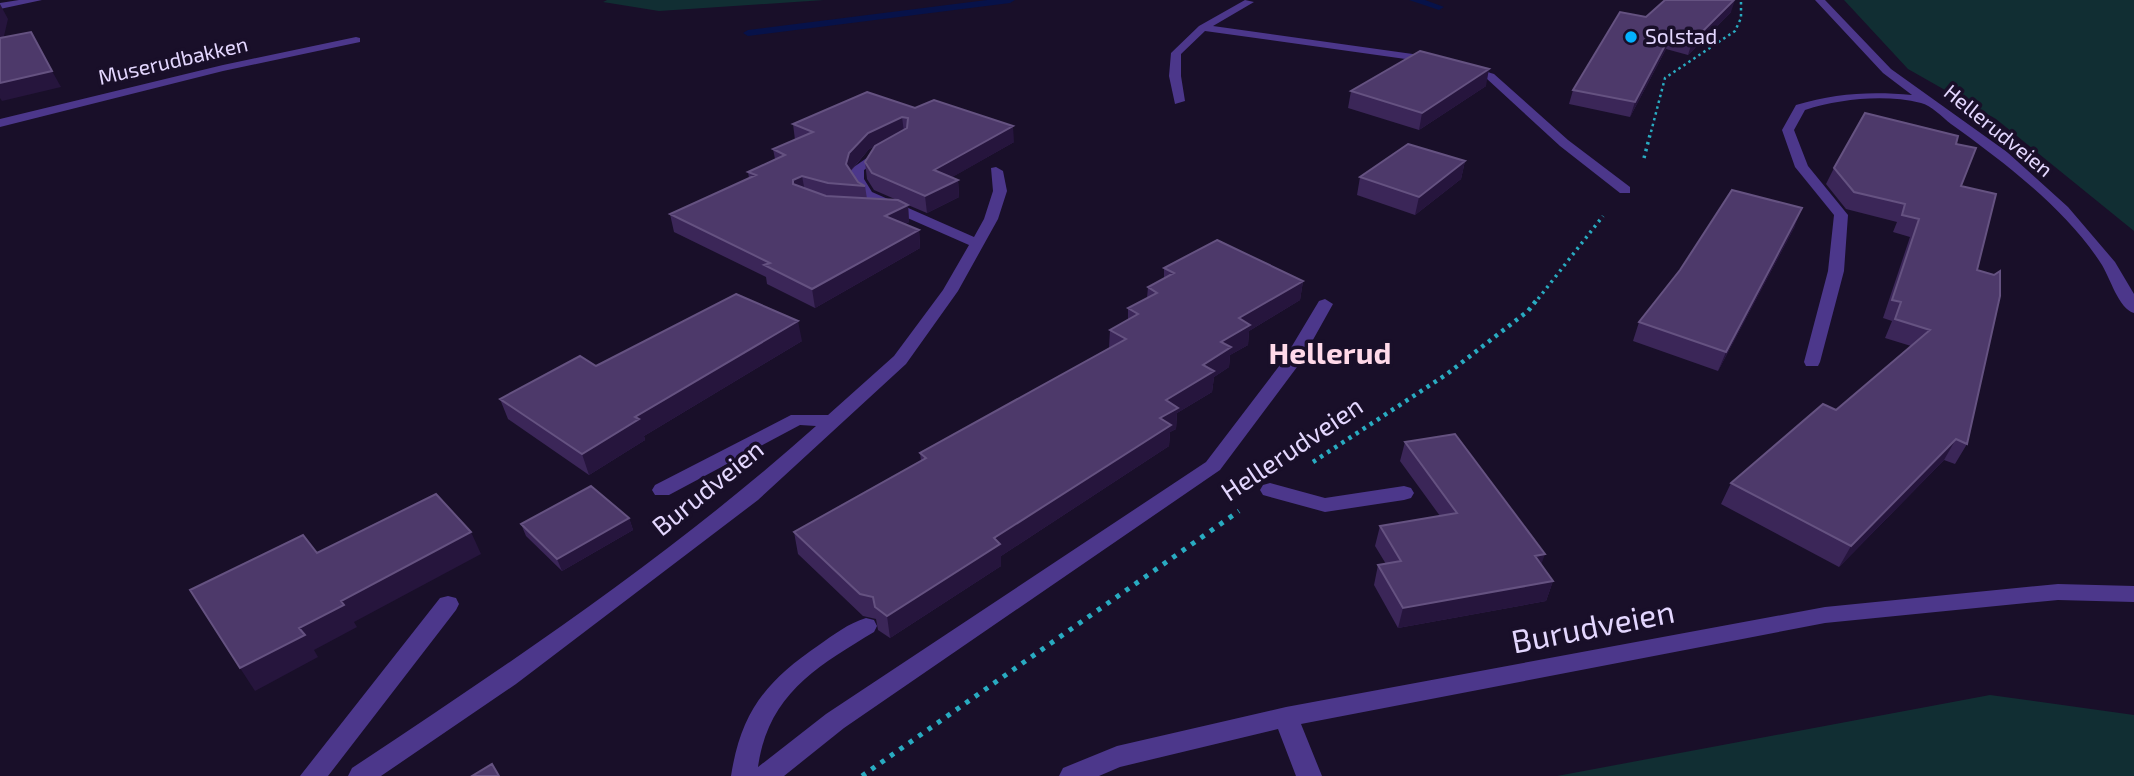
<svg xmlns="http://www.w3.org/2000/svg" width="2134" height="776" font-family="'Exo 2',sans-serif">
<rect width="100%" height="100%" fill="#190f29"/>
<path fill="#112e33" d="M 607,0 L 824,0 L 659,11 L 603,2 Z
M 1844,0 L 2134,0 L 2134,231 L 1996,119 L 1908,69 Z
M 1990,695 L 2134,715 L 2134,776 L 1557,776 Z"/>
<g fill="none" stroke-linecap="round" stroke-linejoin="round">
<path fill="#071249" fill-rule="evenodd" d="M 987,0 L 1015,0 L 1010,3 L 748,36 L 743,33 L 748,30 Z
M 1409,0 L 1425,0 L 1444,7 L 1439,10 Z"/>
<path stroke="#29abc1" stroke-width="2.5" stroke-dasharray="2.5 3.5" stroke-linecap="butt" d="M 1651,132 L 1665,78 L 1735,31 L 1741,18 L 1741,0"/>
<path stroke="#29abc1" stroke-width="3.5" stroke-dasharray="2.5 4.5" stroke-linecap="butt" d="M 1644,158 L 1651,131
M 1538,299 L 1603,216"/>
<path stroke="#29abc1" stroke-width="4.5" stroke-dasharray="3.5 5" stroke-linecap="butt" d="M 1313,462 L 1447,374 L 1528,311 L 1539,297"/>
<path stroke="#29abc1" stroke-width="5" stroke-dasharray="4.5 7" stroke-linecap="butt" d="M 862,776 L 1239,511"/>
<path fill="#4c378b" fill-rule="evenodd" d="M 19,0 L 42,0 L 0,9 L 0,3 Z
M 1245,0 L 1254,2 L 1213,26 L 1434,57 L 1439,60 L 1434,63 L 1205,31 L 1181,54 L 1181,76 L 1185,101 L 1175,104 L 1169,76 L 1171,53 L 1199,26 Z
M 1815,0 L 1825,0 L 1891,69 L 2007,152 L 2068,207 L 2115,262 L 2134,294 L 2134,313 C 2119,309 2110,278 2102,265 C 2067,210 2004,162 1951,124 C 1942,117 1931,105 1921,103 C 1884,94 1840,99 1805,110 L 1794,130 L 1808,166 L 1848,215 L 1844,271 L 1820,362 L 1818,366 L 1806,366 L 1804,362 L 1828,271 L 1834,215 L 1795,167 L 1782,130 L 1796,105 C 1835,93 1872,91 1912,95 L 1883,73 Z
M 356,37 L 360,38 L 360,42 L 223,71 L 0,127 L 0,119 L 223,65 Z
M 1468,66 L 1494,74 L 1568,140 L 1630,187 L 1630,193 L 1620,193 L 1560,146 L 1486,78 L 1464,71 L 1462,69 Z
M 884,146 L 890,150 L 889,153 L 864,170 L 864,179 L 872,192 L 974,237 L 984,219 L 993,191 L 991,168 L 996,167 L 1003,171 L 1007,191 L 998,219 L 958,291 L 906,364 L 758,500 L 516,684 L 381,776 L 348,776 L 352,768 C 512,662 673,554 816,426 L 800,425 L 669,495 L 655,495 L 652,490 L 655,485 L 791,415 L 828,415 L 894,356 L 943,290 L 969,245 L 862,198 L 850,179 L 851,169 Z
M 1325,299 L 1333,304 L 1300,363 L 1220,470 L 844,728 L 784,776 L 731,776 C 741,712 766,681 819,645 C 833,635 849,623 866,618 L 874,620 L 877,626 L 874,632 C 816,667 768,695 758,767 L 826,714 L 1206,462 L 1283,361 L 1319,301 Z
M 1270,483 L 1325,498 L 1404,486 L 1411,488 L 1414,493 L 1411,498 L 1404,500 L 1325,512 L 1263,495 L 1260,490 L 1263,485 Z
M 2058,584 L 2134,586 L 2134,602 L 2058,600 L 1825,623 L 1301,724 L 1322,776 L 1296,776 L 1278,729 L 1120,767 L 1099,776 L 1059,776 L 1063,768 L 1117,746 L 1286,707 L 1825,607 Z
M 448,596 L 456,598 L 459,604 L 456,610 L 328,776 L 300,776 L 440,598 Z"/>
</g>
<path fill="#3b2658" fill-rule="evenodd" d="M 1731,12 L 1688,55 L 1666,49 L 1630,117 L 1569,104 L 1573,90 L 1646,17 Z
M 1486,86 L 1419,130 L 1348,108 L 1351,91 Z
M 915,108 L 1014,142 L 952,177 L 958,180 L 959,197 L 927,213 L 908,205 L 909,222 L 905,224 L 919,230 L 920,248 L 815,308 L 767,284 L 766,277 L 674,232 L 670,214 L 749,178 L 748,172 L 775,159 L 773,149 L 795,140 L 793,124 ZM 876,146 L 865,162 L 867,179 L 874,190 L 897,200 L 867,199 L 865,186 L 858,182 L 851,171 L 869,149 Z
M 1956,144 L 1961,186 L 1977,270 L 1967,444 L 1955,464 L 1944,460 L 1839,567 L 1721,504 L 1731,483 L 1836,410 L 1911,346 L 1885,338 L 1892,321 L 1883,318 L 1910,237 L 1893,232 L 1897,222 L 1846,209 L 1826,184 L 1834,168 Z
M 1465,161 L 1461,179 L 1415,215 L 1357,195 L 1360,177 Z
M 1795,226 L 1718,371 L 1633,341 L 1639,322 Z
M 1164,268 L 1303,281 L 1300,300 L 1249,331 L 1248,345 L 1230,355 L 1229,367 L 1214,377 L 1212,392 L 1177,413 L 1176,429 L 1170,432 L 1169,446 L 1001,556 L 1001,566 L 890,638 L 878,630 L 876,619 L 863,616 L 798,554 L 794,532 L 921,461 L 920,453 L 1109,348 L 1110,330 L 1128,320 L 1128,308 L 1147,298 L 1148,287 L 1164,279 Z
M 802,341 L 644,436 L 645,440 L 589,475 L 508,419 L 500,399 L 596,366 Z
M 1405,442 L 1541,565 L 1553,581 L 1546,601 L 1398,628 L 1374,585 L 1378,565 L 1386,564 L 1375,546 L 1380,526 L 1440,516 L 1400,461 Z
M 629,518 L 633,530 L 562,571 L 526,536 L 521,524 Z"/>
<path fill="#26153d" d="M 1735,0 L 1731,12 L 1688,55 L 1692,42 Z
M 0,4 L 8,19 L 0,53 Z
M 1670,36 L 1666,49 L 1630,117 L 1635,102 Z
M 1489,69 L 1486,86 L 1419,130 L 1422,113 Z
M 52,71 L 61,87 L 2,101 L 0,98 L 0,83 Z
M 902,117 L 904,132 L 869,149 L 851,170 L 848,180 L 846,164 L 849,153 L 868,133 Z
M 1013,126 L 1014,142 L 935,187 L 934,170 Z
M 1465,161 L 1461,179 L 1415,215 L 1419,197 Z
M 802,176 L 805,192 L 796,197 L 793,180 Z
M 958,180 L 959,197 L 927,213 L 925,196 Z
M 908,205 L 909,222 L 887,233 L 885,216 Z
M 1802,208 L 1795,226 L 1718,371 L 1726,352 Z
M 919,230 L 920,248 L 815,308 L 812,289 Z
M 1303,281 L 1300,300 L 1249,331 L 1248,345 L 1230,355 L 1229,367 L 1214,377 L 1212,392 L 1177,413 L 1176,429 L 1170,432 L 1169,446 L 1001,556 L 1001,566 L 890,638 L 887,616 L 1160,418 L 1166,400 L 1221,342 L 1239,318 Z
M 798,321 L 802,341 L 644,436 L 645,440 L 589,475 L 582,454 L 635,417 Z
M 1956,439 L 1944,460 L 1839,567 L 1851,546 Z
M 629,518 L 633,530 L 562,571 L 557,559 Z
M 471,532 L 481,554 L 354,622 L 357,627 L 314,650 L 318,657 L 255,691 L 240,668 L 341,601 Z
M 1545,554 L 1538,574 L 1535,556 Z
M 1553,581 L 1546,601 L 1398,628 L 1403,608 Z"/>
<path fill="#4d396a" stroke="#655281" stroke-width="2" d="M 1665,0 L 1734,0 L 1692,42 L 1670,36 L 1635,102 L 1573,90 L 1620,12 L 1646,17 Z
M 31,32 L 52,71 L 0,83 L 0,38 Z
M 1420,51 L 1489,69 L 1422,113 L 1351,91 Z
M 867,92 L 915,108 L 934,100 L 1013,126 L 934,170 L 958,180 L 925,196 L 872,173 L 865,162 L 875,146 L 907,128 L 908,118 L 902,117 L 868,133 L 849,153 L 846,164 L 858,182 L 865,186 L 828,183 L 802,176 L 793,180 L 793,184 L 826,196 L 898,200 L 908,205 L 885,216 L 919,230 L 812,289 L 764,265 L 770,263 L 670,214 L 756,175 L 748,172 L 785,155 L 773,149 L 813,132 L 793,124 Z
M 1865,113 L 1958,136 L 1956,144 L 1976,148 L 1961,186 L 1996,194 L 1977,270 L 1994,275 L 2000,271 L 2000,296 L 1967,444 L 1956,439 L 1851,546 L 1731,483 L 1823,404 L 1836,410 L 1930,330 L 1895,319 L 1901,302 L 1892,300 L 1919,219 L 1902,215 L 1905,204 L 1854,192 L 1834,168 Z
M 1408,144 L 1465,161 L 1419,197 L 1360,177 Z
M 1732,190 L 1802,208 L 1726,352 L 1639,322 L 1680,270 Z
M 1217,240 L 1303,281 L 1239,318 L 1250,325 L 1221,342 L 1231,347 L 1203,365 L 1214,371 L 1166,400 L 1178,408 L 1160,418 L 1171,425 L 994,538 L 1000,544 L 887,616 L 875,607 L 873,597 L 860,594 L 794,532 L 926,458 L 920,453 L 1126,339 L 1110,330 L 1138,314 L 1128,308 L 1157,293 L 1148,287 L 1174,273 L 1164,268 Z
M 736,294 L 798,321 L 635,417 L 639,419 L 582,454 L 500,399 L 580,356 L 596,366 Z
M 1455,434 L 1545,554 L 1535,556 L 1553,581 L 1403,608 L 1378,565 L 1401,561 L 1380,526 L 1457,513 L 1405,442 Z
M 591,486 L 629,518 L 557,559 L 521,524 Z
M 436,494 L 471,532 L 341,601 L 344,605 L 299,628 L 305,635 L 240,668 L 190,590 L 303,535 L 317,553 Z
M 492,764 L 499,776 L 472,776 Z"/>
<circle fill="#03b1ff" stroke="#190f29" stroke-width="2.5" cx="1631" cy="37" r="7"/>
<g text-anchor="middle" stroke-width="7" stroke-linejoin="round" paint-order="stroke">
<g font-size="21" fill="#e4d7ff" stroke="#190f29" text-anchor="start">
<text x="1645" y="44">Solstad</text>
</g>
<g font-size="21" fill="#e4d7ff" stroke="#190f29">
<text transform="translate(173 61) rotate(-13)" y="7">Muserudbakken</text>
<text transform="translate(1998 131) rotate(39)" y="7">Hellerudveien</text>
</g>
<g font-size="26" fill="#e4d7ff" stroke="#190f29">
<text transform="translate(1292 449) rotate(-34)" y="9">Hellerudveien</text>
<text transform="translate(708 488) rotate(-39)" y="9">Burudveien</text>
</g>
<g font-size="30" font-weight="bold" fill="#ffd9e9" stroke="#190f29">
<text x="1330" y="364">Hellerud</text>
</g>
<g font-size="32" fill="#e4d7ff" stroke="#190f29">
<text transform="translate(1593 627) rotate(-11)" y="11">Burudveien</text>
</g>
</g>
</svg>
